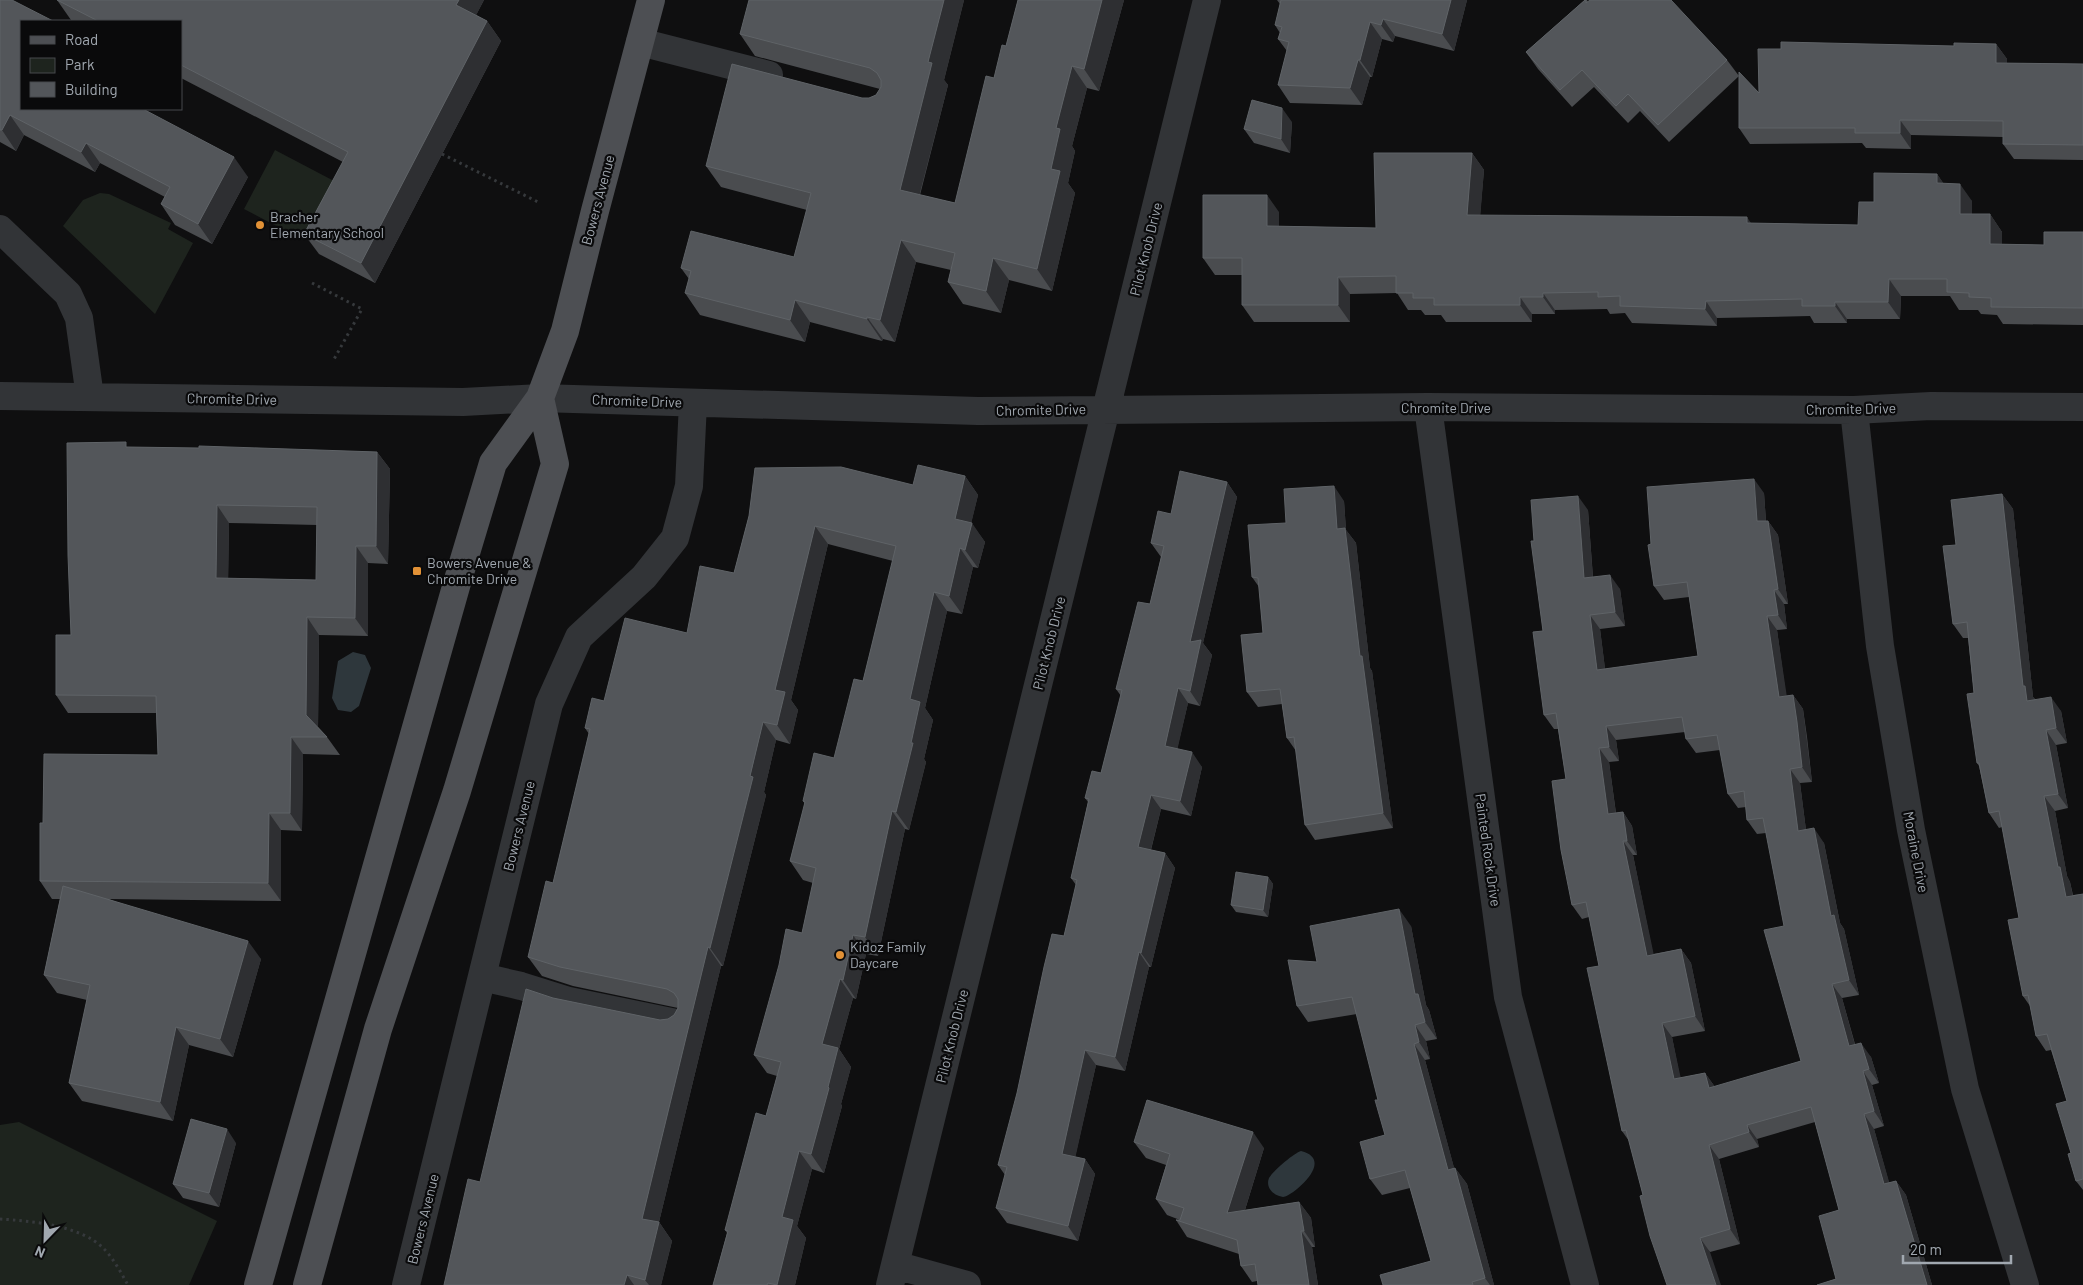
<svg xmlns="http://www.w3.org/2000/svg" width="2083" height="1285" font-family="Barlow,sans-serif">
<rect width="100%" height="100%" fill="#0f0f10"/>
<path fill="#1e241e" d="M 275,150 L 334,181 L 303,240 L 244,209 Z
M 100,193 L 109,194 L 171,223 L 168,229 L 193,243 L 155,314 L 63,226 L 83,200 Z
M 19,1122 L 217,1221 L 189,1285 L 0,1285 L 0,1125 Z"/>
<path fill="#2e373c" d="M 353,652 L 365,655 L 371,668 L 359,706 L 351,712 L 338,710 L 332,698 L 338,661 Z
M 1301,1151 C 1337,1160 1291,1197 1283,1197 C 1274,1196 1265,1188 1269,1178 C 1273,1171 1294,1153 1301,1151 Z"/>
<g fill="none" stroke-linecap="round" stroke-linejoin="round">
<path stroke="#36393c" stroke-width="3" stroke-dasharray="2.5 4" stroke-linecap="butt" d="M 442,154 L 540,203
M 312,283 L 362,309 L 333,361
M 0,1219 C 31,1221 81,1225 104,1249 C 114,1259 121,1273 128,1285"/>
<path stroke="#323437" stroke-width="28" d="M 640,42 L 769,75
M 0,229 L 68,294 L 79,318 L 90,397
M 0,396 L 463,402 L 540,398 L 978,411 L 1428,407 L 1854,410 L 1931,406 L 2083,407
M 1428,407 L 1508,997 L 1585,1285
M 1854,410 L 1880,646 L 1911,830 L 1965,1089 L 2025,1285
M 482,977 L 521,986 L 569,1001 L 676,1023
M 895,1265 L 967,1285
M 406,1285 L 549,704 L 579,637 L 644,577 L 675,538 L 689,486 L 693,403
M 890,1285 L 1207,0"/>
<path stroke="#4d4f53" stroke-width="28" d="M 258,1285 L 457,583 L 493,463 L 540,398 L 565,331 L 595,211 L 651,0
M 307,1285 L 378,1029 L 457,791 L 555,464 L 540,398"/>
</g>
<path fill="#4a4c4f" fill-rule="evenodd" d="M 0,0 L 21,109 L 248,177 L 212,244 L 175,225 L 161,204 L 165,197 L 100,163 L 95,172 L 24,135 L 16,151 L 0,142 Z
M 57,0 L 484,0 L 476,15 L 487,21 L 501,41 L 375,283 L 319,254 L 304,234 L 343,162 L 181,78 L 181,21 L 73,21 L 71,20 Z
M 964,0 L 944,80 L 948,85 L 920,195 L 955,203 L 994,78 L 1006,46 L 1018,0 L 1124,0 L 1099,91 L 1087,88 L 1072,146 L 1075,151 L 1068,183 L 1075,193 L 1052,291 L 1009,280 L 1001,313 L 963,304 L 948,282 L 951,270 L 916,262 L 895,342 L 883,339 L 882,341 L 810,322 L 805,342 L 700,315 L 685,293 L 689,279 L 681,268 L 794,257 L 807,210 L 721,187 L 706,166 L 862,98 L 869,98 L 876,95 L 880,89 L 755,56 L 740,34 Z
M 1277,0 L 1467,0 L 1454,51 L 1395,36 L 1393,42 L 1382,39 L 1372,77 L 1370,77 L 1362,105 L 1290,103 L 1278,85 L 1287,51 L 1278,39 L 1280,33 L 1275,25 L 1280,4 Z
M 1585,0 L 1587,0 L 1588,2 L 1727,60 L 1739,76 L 1669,142 L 1640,111 L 1628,123 L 1594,87 L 1572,107 L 1538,69 L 1526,52 Z
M 1996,44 L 2007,59 L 2007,63 L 2083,64 L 2083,160 L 2014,159 L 2003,144 L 2003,137 L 1911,135 L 1911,149 L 1866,148 L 1862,143 L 1750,144 L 1739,128 L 1759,93 L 1954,46 Z
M 1292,122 L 1290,153 L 1254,143 L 1244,129 Z
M 1472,153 L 1484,170 L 1480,215 L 1751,223 L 1858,225 L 1874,202 L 1937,174 L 1943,183 L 1972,201 L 1972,214 L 1990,214 L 2002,232 L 2002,244 L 2044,245 L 2083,232 L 2083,325 L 2003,324 L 1997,315 L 1981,314 L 1978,310 L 1959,310 L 1950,296 L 1901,296 L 1900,319 L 1847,319 L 1847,323 L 1814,323 L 1810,316 L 1717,318 L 1717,326 L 1632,323 L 1625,313 L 1610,314 L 1607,309 L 1555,310 L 1555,314 L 1532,314 L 1532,322 L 1446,322 L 1441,315 L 1425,315 L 1421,310 L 1408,310 L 1397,293 L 1350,294 L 1350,322 L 1254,322 L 1242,305 L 1242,275 L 1215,275 L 1203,258 L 1279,212 L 1279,226 L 1376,228 Z
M 129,447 L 377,452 L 390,469 L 388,564 L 368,563 L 368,636 L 319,635 L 318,727 L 327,737 L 340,755 L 303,754 L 302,831 L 281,830 L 281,901 L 109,899 L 261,959 L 233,1057 L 189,1045 L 173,1121 L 82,1101 L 69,1083 L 87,1000 L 57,993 L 44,975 L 60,899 L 52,899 L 40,881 L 43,823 L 158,755 L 156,713 L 68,713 L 56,695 ZM 229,523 L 317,525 L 316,580 L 228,578 Z
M 965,476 L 978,495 L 971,523 L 985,542 L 978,568 L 973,567 L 962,614 L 947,611 L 925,708 L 933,720 L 924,759 L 926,762 L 909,830 L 905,829 L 878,956 L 866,954 L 856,999 L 853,998 L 839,1049 L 851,1067 L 841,1104 L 842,1106 L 824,1173 L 812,1169 L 797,1226 L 806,1238 L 795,1285 L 713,1285 L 727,1233 L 725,1230 L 766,1116 L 777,1076 L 767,1073 L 754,1055 L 802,933 L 813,883 L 803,880 L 790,861 L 805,804 L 803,801 L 834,758 L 863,681 L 893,561 L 828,544 L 791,700 L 798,710 L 790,744 L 776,740 L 764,792 L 766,795 L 723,966 L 721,966 L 659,1222 L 672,1241 L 661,1285 L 444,1285 L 480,1182 L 553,998 L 660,1020 L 668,1019 L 674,1015 L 678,1008 L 573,986 L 542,976 L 528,957 L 553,883 L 589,734 L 585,728 L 604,701 L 687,633 L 734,573 L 749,516 L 913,485 Z
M 1227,482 L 1237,497 L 1203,643 L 1212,655 L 1200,706 L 1188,703 L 1177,749 L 1202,767 L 1191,816 L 1161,809 L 1151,850 L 1165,853 L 1175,868 L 1151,967 L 1149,967 L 1125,1071 L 1096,1065 L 1075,1157 L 1085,1159 L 1095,1174 L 1078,1241 L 1007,1223 L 996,1208 L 1005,1175 L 998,1165 L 1064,936 L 1076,885 L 1071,878 L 1088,802 L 1085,798 L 1101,773 L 1121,696 L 1116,689 L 1150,604 L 1161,557 L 1151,543 L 1171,514 Z
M 1764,493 L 1766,521 L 1768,521 L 1778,535 L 1788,604 L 1784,604 L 1787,629 L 1777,630 L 1786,696 L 1793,695 L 1803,709 L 1807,737 L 1812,782 L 1800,783 L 1806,830 L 1824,843 L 1840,923 L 1844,929 L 1859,995 L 1842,998 L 1855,1044 L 1871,1057 L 1879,1083 L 1872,1085 L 1884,1126 L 1874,1129 L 1889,1183 L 1896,1181 L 1906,1195 L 1932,1285 L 1817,1285 L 1836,1279 L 1839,1210 L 1815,1122 L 1757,1139 L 1759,1147 L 1719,1159 L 1740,1244 L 1710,1252 L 1643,1195 L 1629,1141 L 1622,1131 L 1599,966 L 1589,917 L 1582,919 L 1572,905 L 1566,779 L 1558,729 L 1554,729 L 1544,715 L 1543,631 L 1534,541 L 1588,510 L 1593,577 L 1620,589 L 1625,626 L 1600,629 L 1605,669 L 1698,656 L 1689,597 L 1664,600 L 1654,586 L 1651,544 ZM 1685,732 L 1686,739 L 1696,753 L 1720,750 L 1728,794 L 1738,808 L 1746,807 L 1747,820 L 1757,834 L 1766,833 L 1784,926 L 1801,1061 L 1715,1087 L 1705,1073 L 1680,1078 L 1672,1037 L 1705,1031 L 1691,963 L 1681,949 L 1653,954 L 1633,855 L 1637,855 L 1632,826 L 1623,812 L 1616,813 L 1609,762 L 1619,761 L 1616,740 Z
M 2002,494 L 2013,509 L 2033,697 L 2035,699 L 2061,711 L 2067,743 L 2056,745 L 2068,808 L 2055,811 L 2067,876 L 2070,882 L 2073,895 L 2083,894 L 2083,1190 L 2076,1181 L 2071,1153 L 2067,1101 L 2051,1050 L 2046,1051 L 2036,1036 L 2030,1006 L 2023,996 L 2019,918 L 2002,827 L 1999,828 L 1989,813 L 1979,766 L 1977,763 L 1974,693 L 1968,638 L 1963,638 L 1953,624 L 1956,545 Z
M 1344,501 L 1346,530 L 1356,543 L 1370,668 L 1372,671 L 1393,828 L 1315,840 L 1305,825 L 1296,751 L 1287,738 L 1282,704 L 1258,707 L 1247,692 L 1263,633 L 1259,587 L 1252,577 L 1286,523 Z
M 1268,877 L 1273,884 L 1268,917 L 1236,912 L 1231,905 Z
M 1411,926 L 1426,1005 L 1429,1010 L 1437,1039 L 1426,1041 L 1430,1059 L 1425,1060 L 1454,1168 L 1455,1168 L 1467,1184 L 1494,1285 L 1383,1285 L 1431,1261 L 1410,1188 L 1382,1195 L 1370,1179 L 1385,1135 L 1378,1100 L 1357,1014 L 1308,1022 L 1297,1006 L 1317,962 Z
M 1134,1142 L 1264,1148 L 1245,1210 L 1299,1202 L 1311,1218 L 1315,1247 L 1312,1247 L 1318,1285 L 1258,1285 L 1257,1281 L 1252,1282 L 1241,1266 L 1239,1254 L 1187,1237 L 1176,1220 L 1180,1220 L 1167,1215 L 1156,1199 L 1166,1165 L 1146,1158 Z
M 236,1143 L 219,1207 L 183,1198 L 173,1184 Z"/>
<path fill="#2e2f32" d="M 459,0 L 484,0 L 471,25 L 456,5 Z
M 944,0 L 964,0 L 944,80 L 948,85 L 915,212 L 900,190 L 928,62 Z
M 1102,0 L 1124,0 L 1099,91 L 1084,69 Z
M 1451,0 L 1467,0 L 1454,51 L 1442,34 Z
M 1383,19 L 1395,36 L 1393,42 L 1381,25 Z
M 487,21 L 501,41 L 375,283 L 361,263 Z
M 1370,22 L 1382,39 L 1372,77 L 1360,60 Z
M 1996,44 L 2007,59 L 2007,78 L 1996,63 Z
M 1358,60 L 1370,77 L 1362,105 L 1350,88 Z
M 1072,66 L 1087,88 L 1072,146 L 1075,151 L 1068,183 L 1075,193 L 1052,291 L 1037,269 L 1056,128 Z
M 1282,108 L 1292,122 L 1290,153 L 1281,139 Z
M 10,115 L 24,135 L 16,151 L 2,130 Z
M 1900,120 L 1911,135 L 1911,149 L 1900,133 Z
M 86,143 L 100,163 L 95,172 L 81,152 Z
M 1472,153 L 1484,170 L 1479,232 L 1467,215 Z
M 234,157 L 248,177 L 212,244 L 198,224 Z
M 1937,174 L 1949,191 L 1937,183 Z
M 1960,184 L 1972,201 L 1972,231 L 1960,214 Z
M 1267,195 L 1279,212 L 1279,243 L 1267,226 Z
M 1990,214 L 2002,232 L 2002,261 L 1990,244 Z
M 1747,217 L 1759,235 L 1747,223 Z
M 901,240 L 916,262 L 895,342 L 880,320 Z
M 993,258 L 1009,280 L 1001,313 L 986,291 Z
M 1338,277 L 1350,294 L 1350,322 L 1338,305 Z
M 1889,279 L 1901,296 L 1900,319 L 1888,302 Z
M 1543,293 L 1555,310 L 1555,314 L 1543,297 Z
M 1520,297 L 1532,314 L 1532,322 L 1520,305 Z
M 795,300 L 810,322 L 805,342 L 790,320 Z
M 1706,301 L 1717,318 L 1717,326 L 1705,309 Z
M 1835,302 L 1847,319 L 1847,323 L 1835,306 Z
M 867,317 L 883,339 L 882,341 L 867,319 Z
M 377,452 L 390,469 L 388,564 L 376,546 Z
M 965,476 L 978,495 L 968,537 L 955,519 Z
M 1754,479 L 1764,493 L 1767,536 L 1757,521 Z
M 1227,482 L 1237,497 L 1203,643 L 1212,655 L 1200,706 L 1190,691 L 1190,642 Z
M 1334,486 L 1344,501 L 1346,530 L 1356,543 L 1370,668 L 1372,671 L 1393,828 L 1383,813 L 1360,656 L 1337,529 Z
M 2002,494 L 2013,509 L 2033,697 L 2035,700 L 2027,701 L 2023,686 Z
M 1578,496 L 1588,510 L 1594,593 L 1584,578 Z
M 217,505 L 229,523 L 228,596 L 216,578 Z
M 1768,521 L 1778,535 L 1788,604 L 1778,589 Z
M 972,523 L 985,542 L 978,568 L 965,550 Z
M 815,526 L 828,544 L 791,700 L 798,710 L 790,744 L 777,725 L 775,690 Z
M 356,546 L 368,563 L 368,636 L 355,618 Z
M 960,548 L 973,567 L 962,614 L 949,596 Z
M 1610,575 L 1620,589 L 1625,626 L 1615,612 Z
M 1774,590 L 1784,604 L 1787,629 L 1778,615 Z
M 934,592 L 947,611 L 925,708 L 933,720 L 924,759 L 926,762 L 909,830 L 896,812 L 911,743 L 910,699 Z
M 1590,615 L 1600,629 L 1607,684 L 1597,670 Z
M 1767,616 L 1777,630 L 1789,711 L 1779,697 Z
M 307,617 L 319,635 L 318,732 L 306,715 Z
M 1178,688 L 1188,703 L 1175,760 L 1165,746 Z
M 1793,695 L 1803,709 L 1812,782 L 1802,767 Z
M 2051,697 L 2061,711 L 2067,743 L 2056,728 Z
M 763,722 L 776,740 L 764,792 L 766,795 L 723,966 L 710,948 Z
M 1606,726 L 1616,740 L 1619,761 L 1609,747 Z
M 2046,730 L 2056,745 L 2068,808 L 2058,794 Z
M 291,737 L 303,754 L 302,831 L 290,813 Z
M 1599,748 L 1609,762 L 1618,829 L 1608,814 Z
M 1192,752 L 1202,767 L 1191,816 L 1180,801 Z
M 1790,769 L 1800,783 L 1808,846 L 1798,831 Z
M 1151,795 L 1161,809 L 1148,861 L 1138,847 Z
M 2044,796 L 2055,811 L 2067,876 L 2070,882 L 2076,912 L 2066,897 L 2058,867 Z
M 892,811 L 905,829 L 878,956 L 865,937 Z
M 1623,812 L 1632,826 L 1637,855 L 1627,841 Z
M 269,813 L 281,830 L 281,901 L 268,883 Z
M 1814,828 L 1824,843 L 1840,923 L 1844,929 L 1859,995 L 1849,980 L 1831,916 Z
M 1623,841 L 1633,855 L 1657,970 L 1647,956 Z
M 1165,853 L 1175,868 L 1151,967 L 1141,953 Z
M 1268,877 L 1273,884 L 1268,917 L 1263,910 Z
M 1399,909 L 1411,926 L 1426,1005 L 1429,1010 L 1437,1039 L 1425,1022 L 1415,994 Z
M 853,935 L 866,954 L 856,999 L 843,980 Z
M 248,941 L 261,959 L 233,1057 L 220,1039 Z
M 708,947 L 721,966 L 659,1222 L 672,1241 L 661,1285 L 649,1285 L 645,1280 L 642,1219 Z
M 1681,949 L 1691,963 L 1705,1031 L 1695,1016 Z
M 1139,952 L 1149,967 L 1125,1071 L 1115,1057 Z
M 840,979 L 853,998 L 839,1049 L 851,1067 L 841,1104 L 842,1106 L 824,1173 L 811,1154 L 828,1087 L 822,1044 Z
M 1832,984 L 1842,998 L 1859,1060 L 1849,1046 Z
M 1662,1023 L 1672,1037 L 1684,1093 L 1674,1079 Z
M 1415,1025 L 1426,1041 L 1430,1059 L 1419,1042 Z
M 176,1027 L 189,1045 L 173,1121 L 160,1102 Z
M 1861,1043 L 1871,1057 L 1879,1083 L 1869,1069 Z
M 1414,1044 L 1425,1060 L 1459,1186 L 1448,1170 Z
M 1085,1050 L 1096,1065 L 1073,1168 L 1062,1154 Z
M 1863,1071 L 1872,1085 L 1884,1126 L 1874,1111 Z
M 1705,1073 L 1715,1087 L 1709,1088 Z
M 1864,1114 L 1874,1129 L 1894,1199 L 1884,1184 Z
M 1747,1125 L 1757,1139 L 1759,1147 L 1749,1132 Z
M 227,1129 L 236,1143 L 219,1207 L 209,1193 Z
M 1253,1132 L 1264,1148 L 1239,1229 L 1227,1213 Z
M 1709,1145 L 1719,1159 L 1740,1244 L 1730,1229 Z
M 799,1151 L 812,1169 L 797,1226 L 806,1238 L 795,1285 L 777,1285 L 782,1217 Z
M 1085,1159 L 1095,1174 L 1078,1241 L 1068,1226 Z
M 1455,1168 L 1467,1184 L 1494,1285 L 1490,1285 L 1485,1278 Z
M 1896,1181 L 1906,1195 L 1932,1285 L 1927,1285 Z
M 1299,1202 L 1311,1218 L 1315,1247 L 1304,1231 Z
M 1301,1231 L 1312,1247 L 1318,1285 L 1309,1285 Z
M 1700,1238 L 1710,1252 L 1721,1285 L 1716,1285 Z
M 627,1275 L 634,1285 L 624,1285 Z"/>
<path fill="#53565a" stroke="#5f6367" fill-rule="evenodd" d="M 0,0 L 12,0 L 53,21 L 21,21 L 21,109 L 143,109 L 234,157 L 198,224 L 161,204 L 170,187 L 86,143 L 81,152 L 10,115 L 2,130 L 0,130 Z
M 57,0 L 459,0 L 456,5 L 487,21 L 361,263 L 304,234 L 348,152 L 181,65 L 181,21 L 98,21 Z
M 749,0 L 944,0 L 928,62 L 932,63 L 900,190 L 955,203 L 986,76 L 994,78 L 1002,45 L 1006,46 L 1018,0 L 1102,0 L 1084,69 L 1072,66 L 1056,128 L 1060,129 L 1051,169 L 1060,171 L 1037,269 L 993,258 L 986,291 L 948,282 L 955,253 L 901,240 L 880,320 L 867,317 L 867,319 L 795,300 L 790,320 L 685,293 L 691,271 L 681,268 L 691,231 L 794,257 L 811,193 L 706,166 L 732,64 L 862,98 L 869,98 L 876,95 L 881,87 L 881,80 L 877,73 L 870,68 L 740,34 Z
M 1281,0 L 1451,0 L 1442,34 L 1383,19 L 1381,25 L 1370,22 L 1360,60 L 1358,60 L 1350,88 L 1278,85 L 1289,42 L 1278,39 L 1282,27 L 1275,25 Z
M 1585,0 L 1586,0 L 1586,3 L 1590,0 L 1671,0 L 1727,60 L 1658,125 L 1628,94 L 1616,106 L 1582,70 L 1560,90 L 1526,52 Z
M 1781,42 L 1954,46 L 1954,43 L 1996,44 L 1996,63 L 2083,64 L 2083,145 L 2003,144 L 2003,121 L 1900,120 L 1900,133 L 1855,133 L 1855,128 L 1739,128 L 1739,72 L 1759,93 L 1758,49 L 1781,49 Z
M 1252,100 L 1282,108 L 1281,139 L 1244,129 Z
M 1374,153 L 1472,153 L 1467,215 L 1747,217 L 1747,223 L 1858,225 L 1859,202 L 1874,202 L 1874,173 L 1937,174 L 1937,183 L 1960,184 L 1960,214 L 1990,214 L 1990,244 L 2044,245 L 2044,232 L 2083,232 L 2083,308 L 1991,307 L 1991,298 L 1969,297 L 1969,293 L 1947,292 L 1947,279 L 1889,279 L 1888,302 L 1835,302 L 1835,306 L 1802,306 L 1802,299 L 1706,301 L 1705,309 L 1620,306 L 1620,296 L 1598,297 L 1598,292 L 1543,293 L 1543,297 L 1520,297 L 1520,305 L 1434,305 L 1434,298 L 1413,298 L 1413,293 L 1396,293 L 1396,276 L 1338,277 L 1338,305 L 1242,305 L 1242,258 L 1203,258 L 1203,195 L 1267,195 L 1267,226 L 1376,228 Z
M 126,442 L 126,447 L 199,448 L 199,446 L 377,452 L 376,546 L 356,546 L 355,618 L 307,617 L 306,715 L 327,737 L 291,737 L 290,813 L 269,813 L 268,883 L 40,881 L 40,823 L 43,823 L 44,754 L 158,755 L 156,696 L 56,695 L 56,635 L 71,635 L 68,555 L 67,443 ZM 217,505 L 317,507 L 316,580 L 216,578 Z
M 918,465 L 965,476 L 955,519 L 972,523 L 965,550 L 960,548 L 949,596 L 934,592 L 910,699 L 920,702 L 911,743 L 913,743 L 896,812 L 892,811 L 865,937 L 853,935 L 843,980 L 840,979 L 822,1044 L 838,1048 L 828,1087 L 829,1088 L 811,1154 L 799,1151 L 782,1217 L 793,1220 L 777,1285 L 768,1283 L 767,1285 L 713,1285 L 728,1231 L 725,1230 L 756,1113 L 766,1116 L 781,1062 L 754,1055 L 779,965 L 786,929 L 802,933 L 816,868 L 790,861 L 805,802 L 803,801 L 814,753 L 834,758 L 854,679 L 863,681 L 896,546 L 815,526 L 775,690 L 785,692 L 777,725 L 763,722 L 750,776 L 753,777 L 710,948 L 708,947 L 642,1219 L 659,1222 L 645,1280 L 627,1275 L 624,1285 L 444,1285 L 468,1179 L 480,1182 L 526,989 L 553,998 L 660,1020 L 668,1019 L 674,1015 L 678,1008 L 678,999 L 674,993 L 667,989 L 560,967 L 528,957 L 546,881 L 553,883 L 590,729 L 585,728 L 592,698 L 604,701 L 625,618 L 687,633 L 700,566 L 734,573 L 749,516 L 755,468 L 841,467 L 913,485 Z
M 1180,471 L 1227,482 L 1190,642 L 1201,640 L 1190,691 L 1178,688 L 1165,746 L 1192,752 L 1180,801 L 1151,795 L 1138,847 L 1165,853 L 1141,953 L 1139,952 L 1115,1057 L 1085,1050 L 1062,1154 L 1085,1159 L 1068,1226 L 996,1208 L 1007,1167 L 998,1165 L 1017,1093 L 1044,967 L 1052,934 L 1064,936 L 1077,880 L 1071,878 L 1089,799 L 1085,798 L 1092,771 L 1101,773 L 1122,690 L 1116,689 L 1138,602 L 1150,604 L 1164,546 L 1151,543 L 1158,511 L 1171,514 Z
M 1754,479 L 1757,521 L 1768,521 L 1778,589 L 1774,590 L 1778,615 L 1767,616 L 1779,697 L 1793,695 L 1797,722 L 1802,767 L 1790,769 L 1798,831 L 1814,828 L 1831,916 L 1834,915 L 1849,980 L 1832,984 L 1849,1046 L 1861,1043 L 1869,1069 L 1863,1071 L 1874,1111 L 1864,1114 L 1884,1184 L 1896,1181 L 1927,1285 L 1817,1285 L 1836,1279 L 1819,1216 L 1839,1210 L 1811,1107 L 1747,1125 L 1749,1132 L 1709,1145 L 1730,1229 L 1700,1238 L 1716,1285 L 1667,1285 L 1650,1236 L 1640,1196 L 1643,1195 L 1626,1130 L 1622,1131 L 1587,968 L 1599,966 L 1586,902 L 1572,905 L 1561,850 L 1552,781 L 1566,779 L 1556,713 L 1544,715 L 1533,632 L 1543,631 L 1531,541 L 1534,541 L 1531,500 L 1578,496 L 1584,578 L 1610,575 L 1615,612 L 1590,615 L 1597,670 L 1698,656 L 1687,582 L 1654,586 L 1648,545 L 1651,544 L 1647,487 ZM 1682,717 L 1686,739 L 1717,735 L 1728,794 L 1744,791 L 1747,820 L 1763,818 L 1784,926 L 1764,930 L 1801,1061 L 1709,1088 L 1705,1073 L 1674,1079 L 1662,1023 L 1695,1016 L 1681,949 L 1647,956 L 1623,841 L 1627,841 L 1623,812 L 1608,814 L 1599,748 L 1609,747 L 1606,726 Z
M 1334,486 L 1337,529 L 1345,528 L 1360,656 L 1362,656 L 1383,813 L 1305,825 L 1294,737 L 1287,738 L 1280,689 L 1247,692 L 1241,635 L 1263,633 L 1258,578 L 1252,577 L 1248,525 L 1286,523 L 1284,489 Z
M 2002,494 L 2023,686 L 2025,686 L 2027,701 L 2051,697 L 2056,728 L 2046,730 L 2058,794 L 2044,796 L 2058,867 L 2060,867 L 2066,897 L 2083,894 L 2083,1179 L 2076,1181 L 2068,1154 L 2071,1153 L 2056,1104 L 2067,1101 L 2047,1034 L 2036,1036 L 2028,995 L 2023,996 L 2008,920 L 2019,918 L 1999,811 L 1989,813 L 1979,763 L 1977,763 L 1967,694 L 1974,693 L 1967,622 L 1953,624 L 1943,546 L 1956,545 L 1951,500 Z
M 1236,872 L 1268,877 L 1263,910 L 1231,905 Z
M 63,886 L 248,941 L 220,1039 L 176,1027 L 160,1102 L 69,1083 L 90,985 L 44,975 Z
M 1399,909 L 1415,994 L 1418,994 L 1425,1022 L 1415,1025 L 1419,1042 L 1414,1044 L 1448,1170 L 1455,1168 L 1485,1278 L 1472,1282 L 1473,1285 L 1383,1285 L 1380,1275 L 1431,1261 L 1405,1170 L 1370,1179 L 1360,1142 L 1385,1135 L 1375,1100 L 1378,1100 L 1352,997 L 1297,1006 L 1288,960 L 1317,962 L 1310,926 Z
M 1147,1100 L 1253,1132 L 1227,1213 L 1299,1202 L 1304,1231 L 1301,1231 L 1309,1285 L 1258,1285 L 1255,1264 L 1241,1266 L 1237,1240 L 1176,1220 L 1180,1220 L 1184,1208 L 1156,1199 L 1170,1154 L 1134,1142 Z
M 191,1119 L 227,1129 L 209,1193 L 173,1184 Z"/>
<g fill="#e19136" stroke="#0a0a0b" stroke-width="2">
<circle cx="260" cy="225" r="5"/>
<rect x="412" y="566" width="10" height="10" rx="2.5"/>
<circle cx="840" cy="955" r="5"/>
</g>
<g text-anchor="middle" stroke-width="4.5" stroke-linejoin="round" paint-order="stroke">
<g font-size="14" fill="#a1a8b0" stroke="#0a0a0b">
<text transform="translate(598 200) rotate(-75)" y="5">Bowers Avenue</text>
<text transform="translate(1146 249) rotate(-76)" y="5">Pilot Knob Drive</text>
<text transform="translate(232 399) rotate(1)" y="5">Chromite Drive</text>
<text transform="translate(637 401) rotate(2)" y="5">Chromite Drive</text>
<text x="1446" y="413">Chromite Drive</text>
<text transform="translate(1851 409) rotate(-1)" y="5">Chromite Drive</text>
<text transform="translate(1041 410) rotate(-1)" y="5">Chromite Drive</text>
<text transform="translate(1049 643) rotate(-76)" y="5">Pilot Knob Drive</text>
<text transform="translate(519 826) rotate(-76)" y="5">Bowers Avenue</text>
<text transform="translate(1488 850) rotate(82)" y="5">Painted Rock Drive</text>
<text transform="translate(1916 852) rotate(79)" y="5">Moraine Drive</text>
<text transform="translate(952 1036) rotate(-76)" y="5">Pilot Knob Drive</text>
<text transform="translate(423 1219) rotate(-76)" y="5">Bowers Avenue</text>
</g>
<g font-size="14" fill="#a1a8b0" stroke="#0a0a0b" text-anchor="start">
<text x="270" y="222">Bracher<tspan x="270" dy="16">Elementary School</tspan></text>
<text x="427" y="568">Bowers Avenue &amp;<tspan x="427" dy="16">Chromite Drive</tspan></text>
<text x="850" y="952">Kidoz Family<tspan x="850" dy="16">Daycare</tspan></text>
</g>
</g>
<rect x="20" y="20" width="162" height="90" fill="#0a0a0b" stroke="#46494d"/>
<rect x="30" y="36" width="25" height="8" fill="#4d4f53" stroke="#46494d"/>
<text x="65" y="45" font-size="15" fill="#a1a8b0">Road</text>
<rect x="30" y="58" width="25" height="15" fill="#1e241e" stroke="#46494d"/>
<text x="65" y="70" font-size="15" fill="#a1a8b0">Park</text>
<rect x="30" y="82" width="25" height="15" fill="#53565a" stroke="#46494d"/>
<text x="65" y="95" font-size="15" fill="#a1a8b0">Building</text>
<g transform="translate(45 1240) rotate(203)" stroke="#0a0a0b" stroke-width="4" paint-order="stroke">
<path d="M0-4L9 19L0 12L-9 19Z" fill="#a1a8b0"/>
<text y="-8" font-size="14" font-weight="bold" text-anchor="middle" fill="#a1a8b0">N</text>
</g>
<path d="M1903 1255v8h108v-8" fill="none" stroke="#a1a8b0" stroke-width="2.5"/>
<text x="1910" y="1255" font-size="15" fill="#a1a8b0" stroke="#0a0a0b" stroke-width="4" paint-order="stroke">20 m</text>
</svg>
